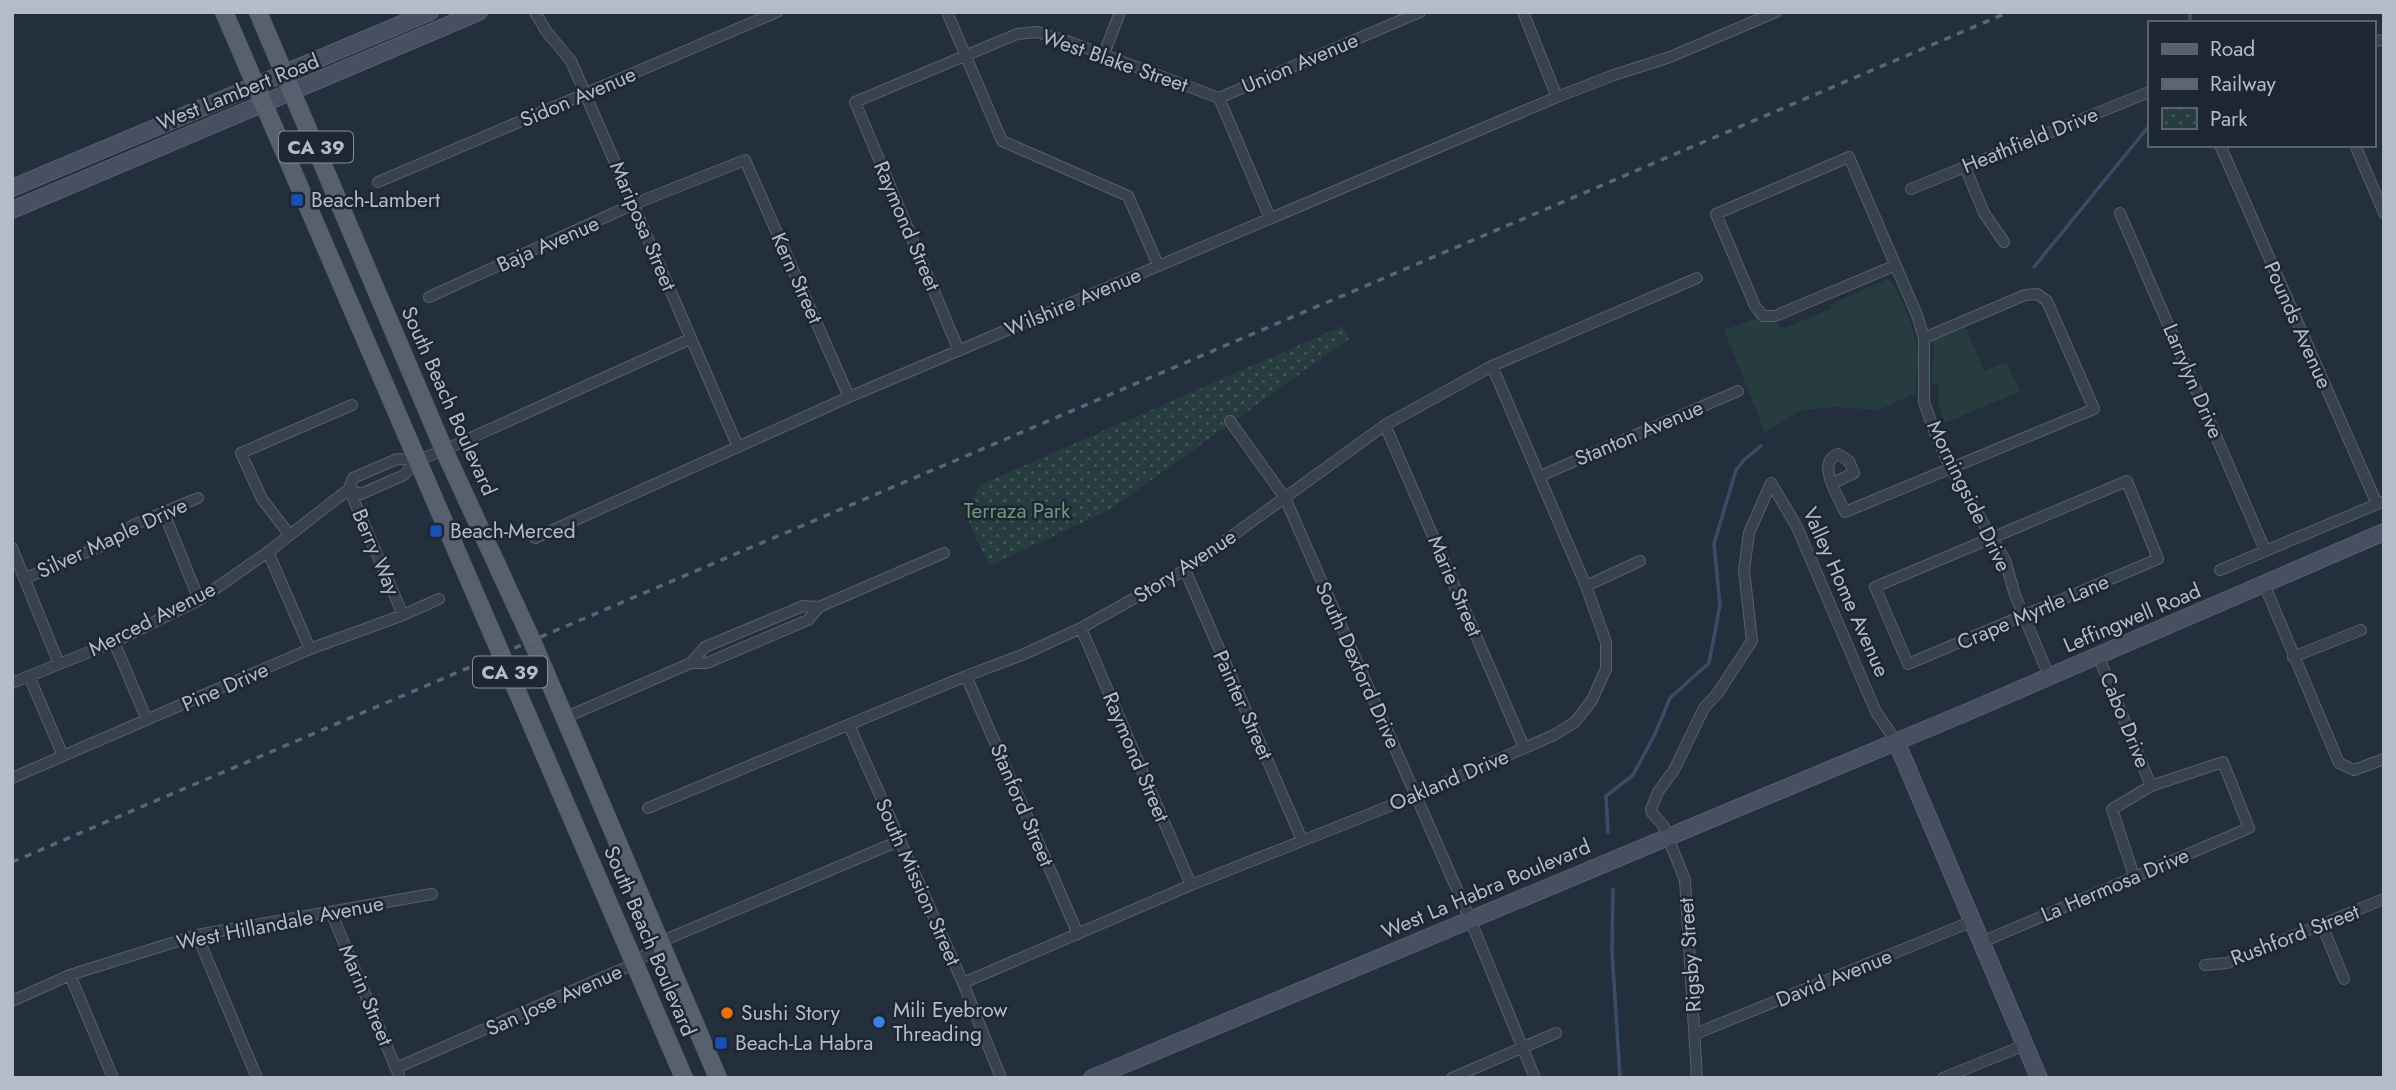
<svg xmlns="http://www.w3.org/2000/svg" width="2396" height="1090" font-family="Jost,sans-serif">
<defs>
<pattern id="park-dots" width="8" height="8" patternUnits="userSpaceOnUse" patternTransform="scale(1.75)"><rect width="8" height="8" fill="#263c3f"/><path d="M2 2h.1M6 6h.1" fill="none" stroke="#435659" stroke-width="1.8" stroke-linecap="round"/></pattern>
</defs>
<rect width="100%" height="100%" fill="#242f3e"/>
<path fill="#263c3f" d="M 1888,279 C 1904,297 1917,336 1918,360 C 1918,371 1915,383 1916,393 L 1879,410 L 1835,407 L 1802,410 L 1765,432 L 1724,330 L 1757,318 L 1777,322 L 1782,329 L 1831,309 L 1831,304 Z
M 1966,327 L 1984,371 L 2006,362 L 2021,391 L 1943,424 L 1939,403 L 1939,384 L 1931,385 L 1934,351 L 1932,340 Z"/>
<path fill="url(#park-dots)" d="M 1343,326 L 1349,339 L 1109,510 L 989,566 L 965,513 L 980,485 Z"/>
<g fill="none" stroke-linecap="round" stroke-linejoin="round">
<path stroke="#394c67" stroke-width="3.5" d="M 2190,23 L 2190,12
M 2034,267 L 2149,126
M 1608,833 L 1606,796 L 1633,775 L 1655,734 L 1670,698 L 1709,663 L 1720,605 L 1714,544 L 1736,470 L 1745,459 L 1761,446
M 1613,889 L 1612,951 L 1620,1078"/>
<g stroke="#565f6c" stroke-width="12">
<path id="street" d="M 535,12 L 546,31 L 571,61 L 738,447
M 947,12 L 1002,141 L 1128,196 L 1158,265
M 1523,12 L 1557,97
M 2373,41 L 2384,40
M 1104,54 L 1120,12
M 1219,98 L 1420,12
M 1219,98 L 1270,218
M 2220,145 L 2377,504
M 2355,145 L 2384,213
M 1965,167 L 1984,213 L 2004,242
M 378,182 L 777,12
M 1911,189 L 2149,92
M 2120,213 L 2265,550
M 1896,265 L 1775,316 L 1763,316 L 1755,306 L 1716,214 L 1849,157 L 1917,315 L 1924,338 L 1924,402 L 1935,433 L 1951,469 L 2005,560 L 2015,595 L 2049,676
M 429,297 L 634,204 L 745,160 L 849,397
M 959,351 L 855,102 L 1017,34 L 1037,32 L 1070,42 L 1219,98
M 1230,421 L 1285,498 L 1470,919 L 1535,1078
M 1385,425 L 1524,747
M 1540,476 L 1738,391
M 2127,481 L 2158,559 L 1908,664 L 1875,587 Z
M 1833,483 L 1854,473 L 1849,461 L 1838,454 C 1815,463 1839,497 1845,512 L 2094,409 L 2047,301 L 2037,294 L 2025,295 L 1924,338
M 349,489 L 403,615
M 349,489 L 361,494 L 404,475 L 418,460
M 164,513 L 199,600
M 289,534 L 262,499 L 241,453 L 352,405
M 535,538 L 849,397 L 1557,97 L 1614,75 L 1670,57 L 1776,12
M 12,548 L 59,664
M 268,552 L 310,649
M 1185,570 L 1302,840
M 2220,570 L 2382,502
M 26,578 L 115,540 L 133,525 L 198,498
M 2264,584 L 2339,763 L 2354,770 L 2384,759
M 1586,586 L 1640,561
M 1081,628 L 1191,885
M 114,642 L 147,720
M 2098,655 L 2151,786
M 2293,657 L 2361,630
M 691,663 L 707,663 L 808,620 L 819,607 L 944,553
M 29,676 L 63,756
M 966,676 L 1078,934
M 12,683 L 114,642 L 199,600 L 268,552 L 349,489 L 353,478 L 397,459 L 418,460 L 444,450 L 690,339
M 564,718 L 691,663 L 705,647 L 803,606 L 819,607
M 849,725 L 963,983 L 1001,1078
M 12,778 L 310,649 L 403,615 L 439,599
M 648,808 L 966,676 L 1022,655 L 1081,628 L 1185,570 L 1385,425 L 1492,366 L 1697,278
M 331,912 L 400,1078
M 2322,925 L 2344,979
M 197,935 L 257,1078
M 1982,942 L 2249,828 L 2223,762 L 2151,786 L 2112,809 L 2134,876
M 2205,965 L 2227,963 L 2384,899
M 70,975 L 113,1078
M 963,983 L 1191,885 L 1415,796 L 1554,735 L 1575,722 L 1592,700 L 1606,669 L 1606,642 L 1586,586 L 1492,366
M 12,1001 L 70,975 L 197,935 L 432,894
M 1695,1034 L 1973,921
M 396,1068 L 636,963 L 660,942 L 899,841
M 1452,1078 L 1556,1033
M 1697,1078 L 1685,880 L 1663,825 L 1652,813 L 1651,809 L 1658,792 L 1674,770 L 1704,708 L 1717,694 L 1752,641 L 1744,570 L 1749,533 L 1771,483 L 1797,527 L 1876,712 L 1896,741
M 1943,1078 L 2025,1045"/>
</g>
<g stroke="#565f6c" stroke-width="18">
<path id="secondary" d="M 12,188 L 430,12
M 12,210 L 479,12
M 1896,741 L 2039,1078
M 1092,1078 L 1965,713 L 2384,532"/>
</g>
<g stroke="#414a57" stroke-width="19">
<path id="primary" d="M 224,12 L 684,1078
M 258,12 L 444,450 L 532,641 L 718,1078"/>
</g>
<use href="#street" stroke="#38414e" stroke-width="10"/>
<use href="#secondary" stroke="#465061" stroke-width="16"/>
<use href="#primary" stroke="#56606e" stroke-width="18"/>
<path stroke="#5a6575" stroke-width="3.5" stroke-dasharray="7 7" stroke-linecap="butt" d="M 12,862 L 2009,12"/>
</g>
<g fill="#1a4fb4" stroke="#1d2633" stroke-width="2.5">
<rect x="290" y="193" width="14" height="14" rx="3.5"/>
<rect x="429" y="524" width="14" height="14" rx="3.5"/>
<rect x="714" y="1036" width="14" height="14" rx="3.5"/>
</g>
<circle fill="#e8710a" stroke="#1d2633" stroke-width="2.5" cx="727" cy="1013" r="7"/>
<circle fill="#3f7fe0" stroke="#1d2633" stroke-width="2.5" cx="879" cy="1022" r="7"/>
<g text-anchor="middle" stroke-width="5" stroke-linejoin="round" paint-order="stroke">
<g fill="#1d2633" stroke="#878f9c" stroke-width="2">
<rect x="279" y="131.5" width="74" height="31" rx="5"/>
<rect x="473" y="656.5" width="74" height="31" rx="5"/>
</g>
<g font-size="19" font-weight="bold" fill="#b4bcc9">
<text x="316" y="154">CA 39</text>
<text x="510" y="679">CA 39</text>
</g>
<g font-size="21" fill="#b4bcc9" stroke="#1d2633">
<text transform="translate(1115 61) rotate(19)" y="7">West Blake Street</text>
<text transform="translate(1300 63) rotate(-23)" y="7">Union Avenue</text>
<text transform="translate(238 92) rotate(-22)" y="7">West Lambert Road</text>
<text transform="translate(578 97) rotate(-23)" y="7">Sidon Avenue</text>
<text transform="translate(2030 140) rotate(-22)" y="7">Heathfield Drive</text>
<text transform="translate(643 226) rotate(67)" y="7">Mariposa Street</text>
<text transform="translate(907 226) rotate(67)" y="7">Raymond Street</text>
<text transform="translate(548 244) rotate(-24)" y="7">Baja Avenue</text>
<text transform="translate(797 278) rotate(66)" y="7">Kern Street</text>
<text transform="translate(1073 302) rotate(-23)" y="7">Wilshire Avenue</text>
<text transform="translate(2298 325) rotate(66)" y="7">Pounds Avenue</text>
<text transform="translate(2193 381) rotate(67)" y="7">Larrylyn Drive</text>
<text transform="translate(449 401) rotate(66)" y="7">South Beach Boulevard</text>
<text transform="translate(1639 433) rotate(-23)" y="7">Stanton Avenue</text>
<text transform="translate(1969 496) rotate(64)" y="7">Morningside Drive</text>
<text transform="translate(112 538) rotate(-25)" y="7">Silver Maple Drive</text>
<text transform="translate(376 552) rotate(67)" y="7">Berry Way</text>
<text transform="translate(1185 566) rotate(-33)" y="7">Story Avenue</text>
<text transform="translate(1455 586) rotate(67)" y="7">Marie Street</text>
<text transform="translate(1846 592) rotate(66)" y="7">Valley Home Avenue</text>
<text transform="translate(2033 612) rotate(-23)" y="7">Crape Myrtle Lane</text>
<text transform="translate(2132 618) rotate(-23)" y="7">Leffingwell Road</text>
<text transform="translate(152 619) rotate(-27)" y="7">Merced Avenue</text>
<text transform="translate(1358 665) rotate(66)" y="7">South Dexford Drive</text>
<text transform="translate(225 687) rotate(-24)" y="7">Pine Drive</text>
<text transform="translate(1243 705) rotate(66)" y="7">Painter Street</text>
<text transform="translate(2125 720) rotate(68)" y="7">Cabo Drive</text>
<text transform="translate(1136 757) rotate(67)" y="7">Raymond Street</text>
<text transform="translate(1449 780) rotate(-23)" y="7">Oakland Drive</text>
<text transform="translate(1022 805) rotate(67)" y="7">Stanford Street</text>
<text transform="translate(918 882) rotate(66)" y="7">South Mission Street</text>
<text transform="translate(2115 885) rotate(-23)" y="7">La Hermosa Drive</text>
<text transform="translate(1486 889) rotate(-23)" y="7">West La Habra Boulevard</text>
<text transform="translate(280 923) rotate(-11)" y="7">West Hillandale Avenue</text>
<text transform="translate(2295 935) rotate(-21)" y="7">Rushford Street</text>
<text transform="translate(650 941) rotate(67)" y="7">South Beach Boulevard</text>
<text transform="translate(1690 955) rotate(-94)" y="7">Rigsby Street</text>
<text transform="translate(1834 978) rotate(-22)" y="7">David Avenue</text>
<text transform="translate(366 995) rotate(67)" y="7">Marin Street</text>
<text transform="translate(554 1000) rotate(-24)" y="7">San Jose Avenue</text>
</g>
<g font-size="21" fill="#b4bcc9" stroke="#1d2633" text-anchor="start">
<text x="311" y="207">Beach-Lambert</text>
<text x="450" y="538">Beach-Merced</text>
<text x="893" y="1017">Mili Eyebrow<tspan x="893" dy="24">Threading</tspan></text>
<text x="741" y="1020">Sushi Story</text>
<text x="735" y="1050">Beach-La Habra</text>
</g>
<g font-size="21" fill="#6b9a76" stroke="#1d2633">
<text x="1017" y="518">Terraza Park</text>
</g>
</g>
<rect width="2396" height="1090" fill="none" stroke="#b4bcc9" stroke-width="28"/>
<rect x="2148" y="21" width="228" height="126" fill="#1d2633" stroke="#59626f" stroke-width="2"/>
<rect x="2162" y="44" width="35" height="10" fill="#56606e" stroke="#59626f" stroke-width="2"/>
<text x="2210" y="56" font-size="21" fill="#b4bcc9">Road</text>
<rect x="2162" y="79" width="35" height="10" fill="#5a6575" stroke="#59626f" stroke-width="2"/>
<text x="2210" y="91" font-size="21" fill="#b4bcc9">Railway</text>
<rect x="2162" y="108" width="35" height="21" fill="url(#park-dots)" stroke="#59626f" stroke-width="2"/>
<text x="2210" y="126" font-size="21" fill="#b4bcc9">Park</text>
</svg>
